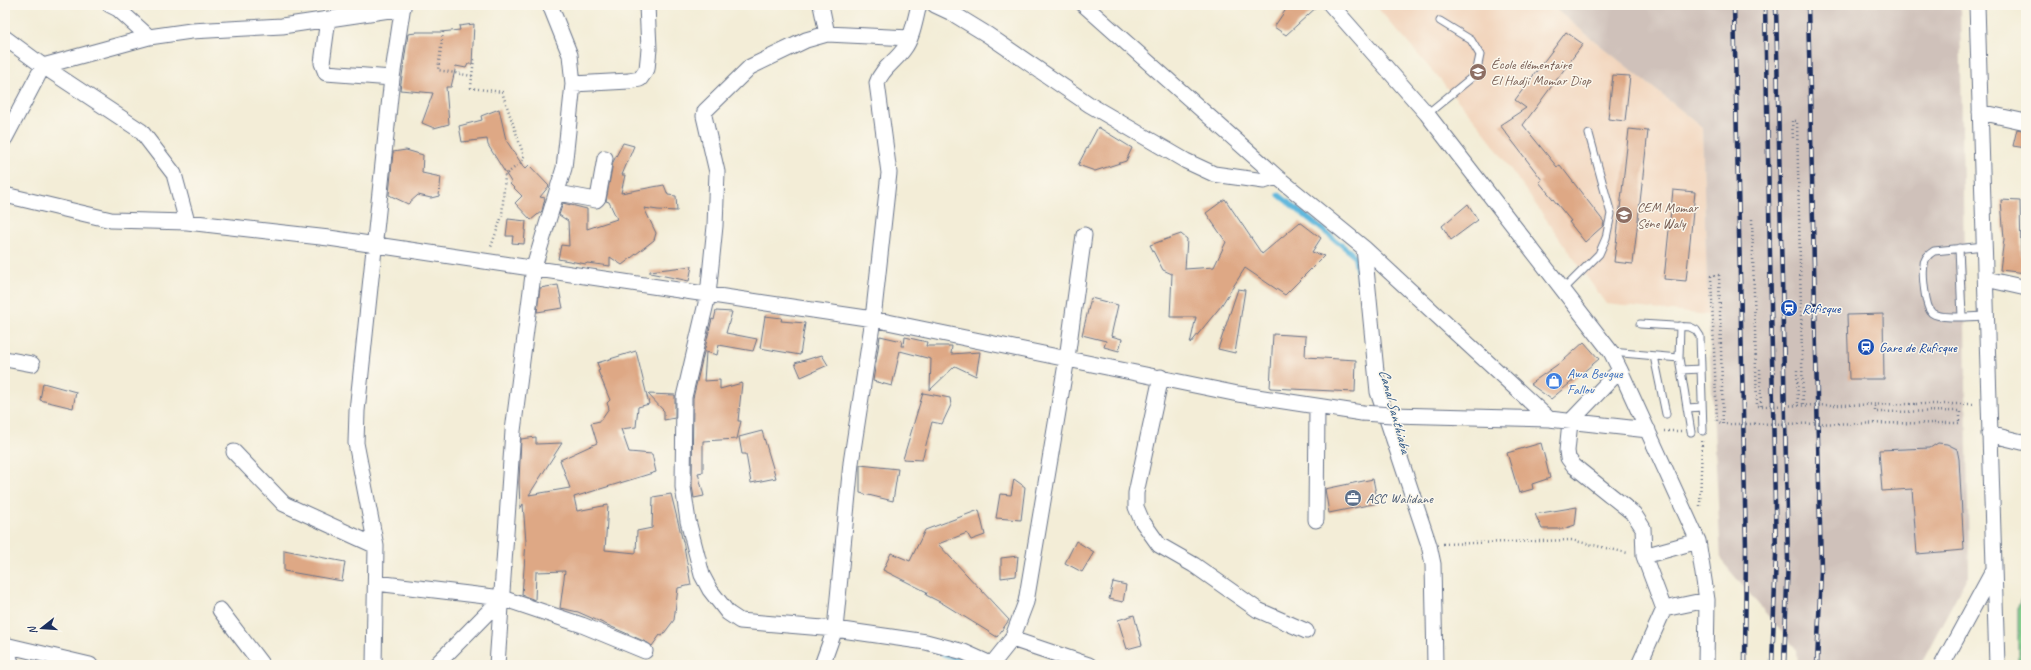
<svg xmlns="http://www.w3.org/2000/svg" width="2031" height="670" font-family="Caveat,sans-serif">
<rect width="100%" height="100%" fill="#fbf7ec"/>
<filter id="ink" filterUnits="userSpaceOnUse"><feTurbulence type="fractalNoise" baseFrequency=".025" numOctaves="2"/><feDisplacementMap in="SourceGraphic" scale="8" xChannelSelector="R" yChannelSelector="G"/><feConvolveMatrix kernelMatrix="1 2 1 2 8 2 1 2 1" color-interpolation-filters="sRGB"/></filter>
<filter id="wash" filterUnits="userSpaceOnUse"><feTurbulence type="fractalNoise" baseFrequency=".012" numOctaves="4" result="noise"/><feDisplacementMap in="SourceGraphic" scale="16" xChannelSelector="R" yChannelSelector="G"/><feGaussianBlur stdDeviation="0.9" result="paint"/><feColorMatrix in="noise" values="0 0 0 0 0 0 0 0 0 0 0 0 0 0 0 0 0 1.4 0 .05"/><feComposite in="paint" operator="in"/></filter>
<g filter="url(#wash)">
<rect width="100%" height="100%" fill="#f3edd7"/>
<path fill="#f2d5bd" d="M 1375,5 L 1550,5 L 1702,127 L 1708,315 L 1606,304 L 1480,126 Z"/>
<path fill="#cfc1ba" d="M 1550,5 L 1960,5 L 1969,573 L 1920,665 L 1798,665 L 1797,650 L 1721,560 L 1708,315 L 1702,127 Z"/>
<path fill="#88d18d" stroke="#528076" d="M 2026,585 L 2026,665 L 2018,665 L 2018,607 Z"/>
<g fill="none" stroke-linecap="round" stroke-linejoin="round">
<path stroke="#60b8dd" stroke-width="5" d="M 1279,195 L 1354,255 L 1360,285
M 834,637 L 855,639
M 938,652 L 973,665"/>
</g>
<g id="blocks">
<path fill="#dea885" d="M 1289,5 L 1319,5 L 1286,35 L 1274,27 Z
M 474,24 L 472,64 L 468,64 L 466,68 L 456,66 L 451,87 L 446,87 L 449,124 L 434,128 L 422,123 L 433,93 L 400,90 L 408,34 L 416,33 L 416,32 L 441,32 L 460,30 L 459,26 Z
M 1566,32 L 1583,44 L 1523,125 L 1557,167 L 1560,165 L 1604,222 L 1603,226 L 1585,242 L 1569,222 L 1571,221 L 1539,182 L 1542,180 L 1500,125 L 1526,108 L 1515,100 Z
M 1613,75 L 1630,76 L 1625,121 L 1608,119 Z
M 499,109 L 506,140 L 525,169 L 529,165 L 549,186 L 540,197 L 545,198 L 542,211 L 531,220 L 515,203 L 522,196 L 510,184 L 511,182 L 488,145 L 487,139 L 462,142 L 459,126 L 482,120 L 481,116 Z
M 1098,127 L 1132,148 L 1126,161 L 1095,171 L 1078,165 Z
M 1629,129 L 1648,131 L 1633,264 L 1614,262 Z
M 2017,129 L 2026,131 L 2026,148 L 2013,146 Z
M 623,143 L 634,146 L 622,175 L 625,175 L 621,193 L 664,185 L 668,195 L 676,196 L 677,211 L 658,210 L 644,208 L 656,233 L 654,240 L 622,265 L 610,257 L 610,266 L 587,263 L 586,264 L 558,259 L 561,245 L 569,246 L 568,221 L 559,215 L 563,203 L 587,209 L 587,229 L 617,219 L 609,202 L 606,201 L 613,162 Z
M 406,150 L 423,155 L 422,173 L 441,177 L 439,196 L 431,198 L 418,195 L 408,204 L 389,195 L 393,152 Z
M 1673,190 L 1695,192 L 1686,281 L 1664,279 Z
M 1225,199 L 1262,254 L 1300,222 L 1321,238 L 1312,252 L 1324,256 L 1285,295 L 1245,268 L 1221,306 L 1190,344 L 1196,317 L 1170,317 L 1172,274 L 1163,270 L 1150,245 L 1181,234 L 1187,239 L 1185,269 L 1214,267 L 1226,242 L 1206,213 Z
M 2001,200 L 2020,201 L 2021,256 L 2026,257 L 2026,273 L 2000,270 L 2004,239 Z
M 1468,204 L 1478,220 L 1451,240 L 1442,226 Z
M 508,219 L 526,221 L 524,244 L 512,243 L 513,236 L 506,236 Z
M 692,266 L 689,281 L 650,273 L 650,271 Z
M 558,285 L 563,308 L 537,312 L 540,288 Z
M 1238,289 L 1245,290 L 1235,353 L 1218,349 Z
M 1091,298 L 1118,305 L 1111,336 L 1122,339 L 1119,351 L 1104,347 L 1106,341 L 1082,335 Z
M 716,311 L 732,312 L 726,333 L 757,339 L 753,351 L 719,345 L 717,355 L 706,352 L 704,381 L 720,380 L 720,389 L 742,383 L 738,421 L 741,421 L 737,439 L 703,441 L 703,472 L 698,473 L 704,496 L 694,498 L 692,486 L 693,398 L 712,319 L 714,320 Z
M 1883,314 L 1884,379 L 1849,379 L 1847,315 Z
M 765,316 L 782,318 L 781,321 L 805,323 L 800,355 L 760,348 Z
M 1273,334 L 1306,336 L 1305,357 L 1356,360 L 1355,392 L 1270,388 Z
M 880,336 L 902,341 L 901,346 L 904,346 L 905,337 L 927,342 L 926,346 L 952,346 L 951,354 L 980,352 L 976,376 L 955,366 L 930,390 L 931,359 L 900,351 L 892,386 L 873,381 Z
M 1584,342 L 1599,359 L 1551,399 L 1530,384 L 1564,360 Z
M 636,351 L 649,404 L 638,407 L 636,427 L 621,429 L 629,452 L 652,454 L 656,472 L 574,497 L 577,511 L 608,505 L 605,550 L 636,553 L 637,531 L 652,528 L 653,497 L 671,494 L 684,546 L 691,585 L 678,588 L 674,620 L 662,636 L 660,635 L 652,646 L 648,643 L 578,612 L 560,608 L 565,571 L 536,572 L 535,600 L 522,595 L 526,542 L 523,504 L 520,509 L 519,482 L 521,439 L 536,437 L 536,444 L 562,443 L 529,495 L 570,488 L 560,460 L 597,443 L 591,423 L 600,421 L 609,408 L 607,403 L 610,400 L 598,371 L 600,370 L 597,363 Z
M 822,355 L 828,365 L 801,377 L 795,363 Z
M 43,383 L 76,392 L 73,408 L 40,400 Z
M 923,393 L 950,398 L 951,405 L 942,424 L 932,422 L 922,460 L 903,459 Z
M 648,394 L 675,395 L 675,418 L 664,420 L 664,411 Z
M 762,431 L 776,478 L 751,483 L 746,454 L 742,454 L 739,437 Z
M 1541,443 L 1550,478 L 1532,484 L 1533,489 L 1519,493 L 1507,453 Z
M 1938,443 L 1947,444 L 1957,449 L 1959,459 L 1964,550 L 1917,554 L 1912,489 L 1882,491 L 1879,450 L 1930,448 Z
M 860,465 L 898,469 L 893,501 L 860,493 Z
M 1014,479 L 1025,487 L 1021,520 L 996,518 L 1000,494 L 1011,495 Z
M 1373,479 L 1378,503 L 1329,513 L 1325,489 Z
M 1577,507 L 1575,525 L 1563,529 L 1542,529 L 1535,514 Z
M 979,510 L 985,535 L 971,540 L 967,533 L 938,544 L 1009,620 L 997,637 L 942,603 L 926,595 L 927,592 L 883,570 L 891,553 L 910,561 L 925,530 Z
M 1076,541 L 1094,552 L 1082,572 L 1065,563 Z
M 284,550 L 345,562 L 342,581 L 284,571 Z
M 1018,556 L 1016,576 L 1001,578 L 1001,558 Z
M 1113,582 L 1126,585 L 1123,602 L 1109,599 Z
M 1134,615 L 1142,645 L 1127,649 L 1118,620 Z"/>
</g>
</g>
<g filter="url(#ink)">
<use href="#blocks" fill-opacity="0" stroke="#677288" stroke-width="1"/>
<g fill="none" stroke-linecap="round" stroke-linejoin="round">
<g stroke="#677288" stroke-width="9">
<path id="lane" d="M 1427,114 L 1476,74 L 1480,55 L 1471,40 L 1440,21
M 1985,246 L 1934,251 C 1929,254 1924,259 1924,265 C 1922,274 1925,307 1932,313 C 1941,320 1975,316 1987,316
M 1959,248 L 1962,316
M 1563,290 L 1599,254 L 1606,238 L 1611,214 L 1589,134
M 1640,324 L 1690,327 L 1696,330 L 1700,336 L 1703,431
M 1680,326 L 1679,358 L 1691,432
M 1611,352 L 1679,358
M 1654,356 L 1666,414
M 1681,370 L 1701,369
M 1687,408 L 1702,407"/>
</g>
<g stroke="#677288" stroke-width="17">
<path id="street" d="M 110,5 L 118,9 L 149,37
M 821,5 L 827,34
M 935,5 L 952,13 L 988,35 L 1090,105 L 1186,161 L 1214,174 L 1264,181 L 1277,177
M 1084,5 L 1277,177 L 1364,248 L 1549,419
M 1331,5 L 1427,114 L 1611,352 L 1620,370 L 1698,541 L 1707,600 L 1706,665
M 1977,5 L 1997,665
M 328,19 L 322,63 L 326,73 L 392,78
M 5,38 L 43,66 L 141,131 L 174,174 L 187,222
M 910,38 L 827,34 L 806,40 L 750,67 L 705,111 L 704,116 L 717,172 L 715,226 L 708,295 L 684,397 L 683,487 L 688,521 L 702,575 L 710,590 L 728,613 L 740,621 L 835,629 L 926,642 L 964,652 L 993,665
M 573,84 L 629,81 L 640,79 L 647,69 L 649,49 L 647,5
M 1980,112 L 2026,122
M 5,138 L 43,66 L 149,37 L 191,31 L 282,26 L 403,8
M 558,193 L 596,200 L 598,198 L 605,158
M 5,195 L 111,220 L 187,222 L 329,238 L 873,319 L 1238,394 L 1362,413
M 1364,248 L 1378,392 L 1429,545 L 1433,564 L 1435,665
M 1986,279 L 2026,288
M 5,359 L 32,364
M 1620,370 L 1570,422 L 1567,451 L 1568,458 L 1574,466 L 1634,514 L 1643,528 L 1644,556
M 1161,377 L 1136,493 L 1136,507 L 1142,521 L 1159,545 L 1194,565 L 1258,610 L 1306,631
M 1392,415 L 1549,419 L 1648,430
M 1989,434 L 2026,443
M 234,452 L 284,504 L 376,546
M 1316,520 L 1317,407
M 376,583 L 502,598 L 582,625 L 645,651
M 1664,609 L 1644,556 L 1698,541
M 220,610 L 262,665
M 1012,639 L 1089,665
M 5,645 L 90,665
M 5,646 L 12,665
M 992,664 L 1012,639 L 1026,602 L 1067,358 L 1084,235
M 374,665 L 376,546 L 356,443 L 357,411 L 392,78 L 403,5
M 436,665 L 502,598
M 497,665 L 513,431 L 534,267 L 564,168 L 573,84 L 570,55 L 550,5
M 822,665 L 835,629 L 851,463 L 873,319 L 889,173 L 877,83 C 882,68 895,62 904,49 C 913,37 915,19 919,5
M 1639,665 L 1664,609 L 1707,600
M 1942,665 L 1993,571"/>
</g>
<path stroke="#677288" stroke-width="2.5" stroke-dasharray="1 3" stroke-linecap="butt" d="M 443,32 L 438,70 L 472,76 L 471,88 L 502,92 L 524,156 L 522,162 L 505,175 L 502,216 L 491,247
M 472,76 L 474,59
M 1793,138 L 1792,121 L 1797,121 L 1803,405
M 1719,275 L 1711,276 L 1717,421 L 1723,424
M 1760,369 L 1761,406
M 1797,370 L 1798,405
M 1916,404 L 1975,404
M 1664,431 L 1681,431
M 1700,506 L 1702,441
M 1443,544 L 1571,540 L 1628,553"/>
<use href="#lane" stroke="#fff" stroke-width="7"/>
<use href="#street" stroke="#fff" stroke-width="15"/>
<g stroke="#1b2f5e" stroke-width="4.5">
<path id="rail" d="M 1734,5 L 1746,547 L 1745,665
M 1765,5 L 1776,555 L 1772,665
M 1776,5 L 1788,558 L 1784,665
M 1808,5 L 1821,570 L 1817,665"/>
</g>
<use href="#rail" stroke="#fbf7ec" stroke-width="3" stroke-dasharray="9" stroke-linecap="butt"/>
<g stroke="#677288" stroke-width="17" stroke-linecap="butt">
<path id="street-bridge" d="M 1362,413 L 1392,415"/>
</g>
<path stroke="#677288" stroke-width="2.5" stroke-dasharray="1 3" stroke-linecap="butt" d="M 1752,219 L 1757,406 L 1916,404
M 1719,275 L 1723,424 L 1960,423 L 1960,411 L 1875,412 L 1875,405"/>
<use href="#street-bridge" stroke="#fff" stroke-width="15"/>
</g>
</g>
<defs>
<g id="school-disc" transform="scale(0.9)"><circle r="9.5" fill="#8d6e63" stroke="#fbf7ec"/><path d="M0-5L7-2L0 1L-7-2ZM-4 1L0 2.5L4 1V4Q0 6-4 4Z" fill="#fff"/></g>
<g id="station-disc" transform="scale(0.9)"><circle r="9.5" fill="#1a4fb4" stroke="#fbf7ec"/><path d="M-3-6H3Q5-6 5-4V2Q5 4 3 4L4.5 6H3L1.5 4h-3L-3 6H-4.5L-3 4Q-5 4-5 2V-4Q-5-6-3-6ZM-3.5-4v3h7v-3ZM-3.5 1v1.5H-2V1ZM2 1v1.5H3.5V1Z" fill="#fff"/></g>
<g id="shop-disc" transform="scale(0.9)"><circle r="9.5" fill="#3f7fe0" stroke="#fbf7ec"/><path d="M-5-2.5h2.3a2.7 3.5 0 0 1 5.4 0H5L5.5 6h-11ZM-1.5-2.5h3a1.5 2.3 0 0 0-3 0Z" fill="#fff"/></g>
<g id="office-disc" transform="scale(0.9)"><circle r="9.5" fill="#5c6f8a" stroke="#fbf7ec"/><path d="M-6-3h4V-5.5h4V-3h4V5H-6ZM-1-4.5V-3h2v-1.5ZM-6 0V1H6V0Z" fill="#fff"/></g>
</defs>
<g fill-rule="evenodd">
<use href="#school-disc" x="1478" y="72"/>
<use href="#school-disc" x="1624" y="215"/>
<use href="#station-disc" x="1789" y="308"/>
<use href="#station-disc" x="1866" y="347"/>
<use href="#shop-disc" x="1554" y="381"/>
<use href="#office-disc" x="1353" y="498"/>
</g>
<g text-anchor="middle" stroke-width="3" stroke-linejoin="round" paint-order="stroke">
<g font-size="14" fill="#785e54" stroke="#fbf7ec" text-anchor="start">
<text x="1491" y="69">École élémentaire<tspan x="1491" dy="16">El Hadji Momar Diop</tspan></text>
<text x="1637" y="212">CEM Momar<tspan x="1637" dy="16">Séne Waly</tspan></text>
</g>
<g font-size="14" fill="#164399" stroke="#fbf7ec" text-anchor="start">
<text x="1802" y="313">Rufisque</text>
<text x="1879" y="352">Gare de Rufisque</text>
</g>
<g font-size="14" fill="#366cbe" stroke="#fbf7ec" text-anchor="start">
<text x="1567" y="378">Awa Beugue<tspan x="1567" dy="16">Fallou</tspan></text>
</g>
<g font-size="14" fill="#4e5e75" stroke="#fbf7ec" text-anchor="start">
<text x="1366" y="503">ASC Walidane</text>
</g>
<g font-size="15" font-style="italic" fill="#305884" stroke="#fbf7ec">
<text transform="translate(1395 411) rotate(75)" y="5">Canal Santhiaba</text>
</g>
</g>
<rect width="2031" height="670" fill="none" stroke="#fbf7ec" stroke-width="20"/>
<g transform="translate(42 628) rotate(253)" stroke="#fbf7ec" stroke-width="3" paint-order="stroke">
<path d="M0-3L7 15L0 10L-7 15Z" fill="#1b2f5e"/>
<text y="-6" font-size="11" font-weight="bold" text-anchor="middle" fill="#1b2f5e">N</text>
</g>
</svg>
